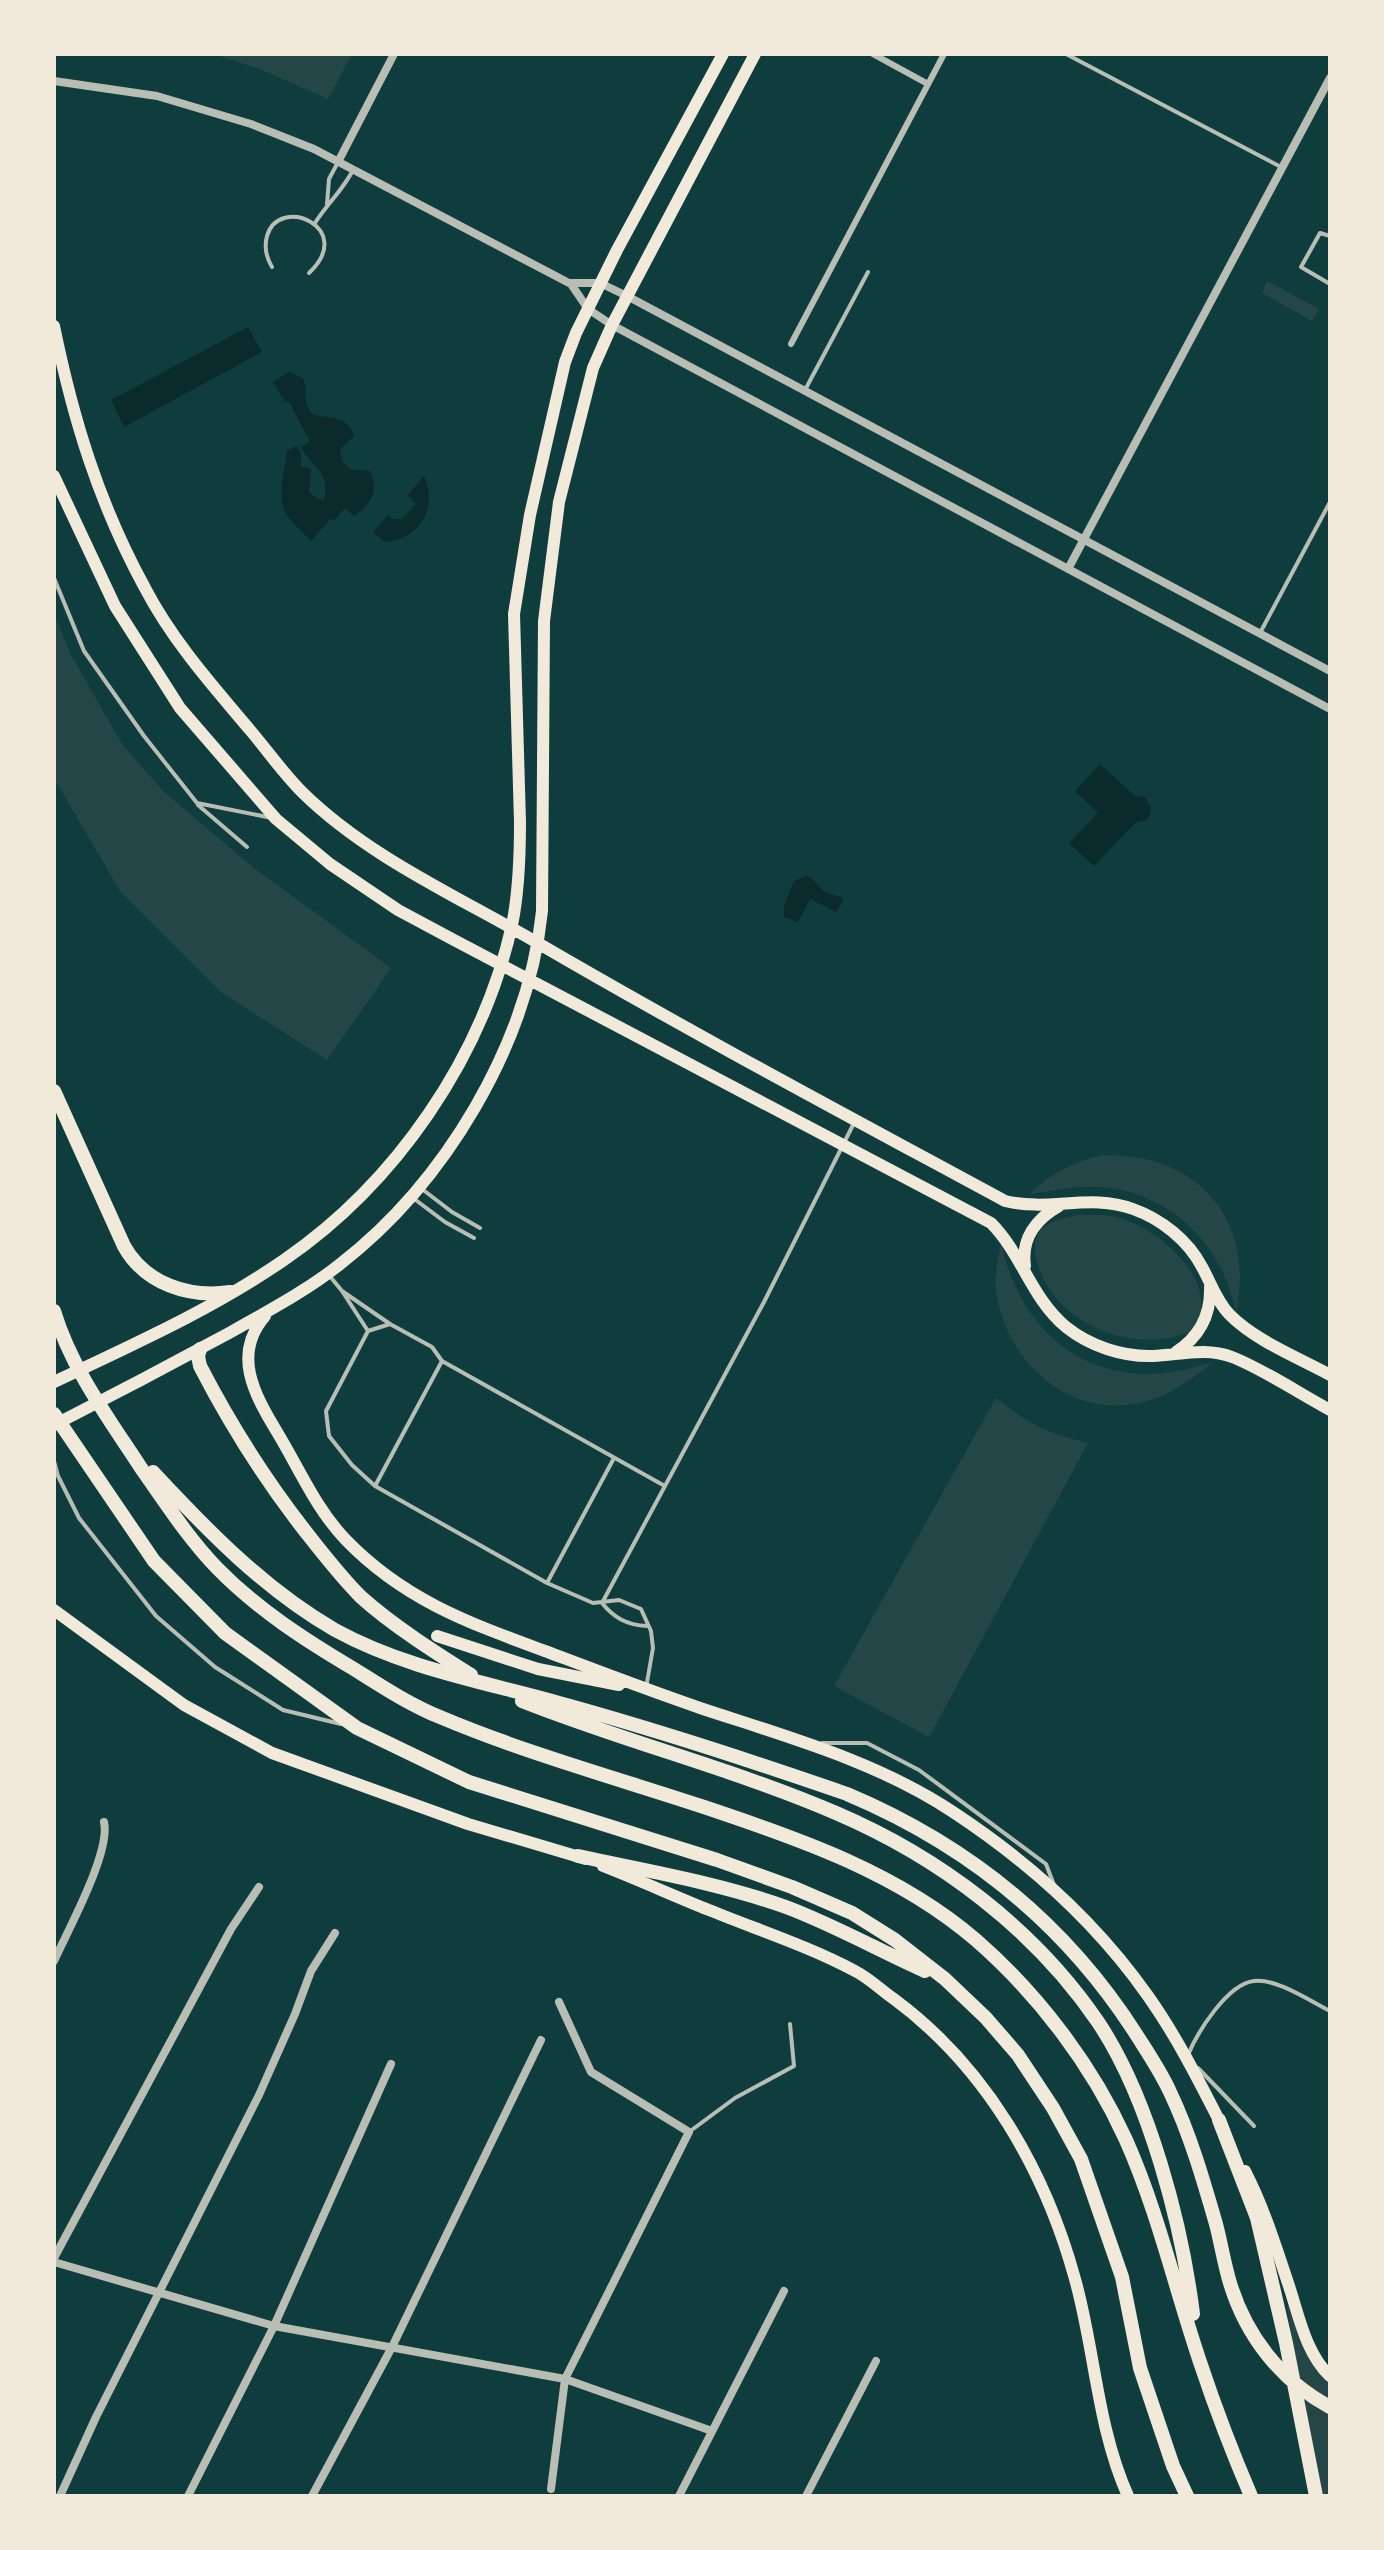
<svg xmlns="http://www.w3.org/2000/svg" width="1384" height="2550" font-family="'Noto Sans',sans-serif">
<rect width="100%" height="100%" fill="#0f3d3e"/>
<path fill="#244646" d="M 213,54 L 352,54 L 328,99 L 260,69 Z
M 1267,281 L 1319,309 L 1312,321 L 1262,293 Z
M 54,614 L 71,655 L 122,744 L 163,791 L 254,868 L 391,968 L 327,1060 L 221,992 L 120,891 L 54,778 Z
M 1102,1155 C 1196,1152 1256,1218 1236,1312 C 1223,1248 1176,1197 1110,1188 C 1084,1184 1056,1190 1030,1194 C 1050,1173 1074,1162 1102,1155 Z
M 1078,1215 C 1092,1215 1108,1214 1121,1218 C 1162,1231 1228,1288 1190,1332 C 1134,1354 1060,1327 1039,1268 C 1035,1257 1032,1243 1039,1232 C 1048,1220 1065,1218 1078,1215 Z
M 1001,1243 C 1019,1328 1085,1388 1177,1371 C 1189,1369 1201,1365 1213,1362 C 1195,1376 1178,1390 1156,1398 C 1079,1427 1007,1368 996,1291 C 994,1276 998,1258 1001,1243 Z
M 996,1398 C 1030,1425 1046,1433 1088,1443 L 929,1737 L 834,1686 Z
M 1292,2304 L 1299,2325 L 1330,2384 L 1330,2496 L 1320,2496 L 1313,2474 L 1287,2306 Z"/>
<path fill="#0a2a2b" d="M 248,327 L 262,352 L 124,427 L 111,400 Z
M 289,372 L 303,378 C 309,392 301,403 314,415 C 332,419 348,415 354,436 L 340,449 L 342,461 L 350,469 L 370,471 C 379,491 372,504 354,516 L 345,508 L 334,521 L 331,518 L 311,541 C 304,533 294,525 288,517 C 275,498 285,472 287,451 L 296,446 L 301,454 L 301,466 L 311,469 L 309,492 L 316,498 L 324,500 C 330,469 313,470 301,447 L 310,442 L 289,401 L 285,402 L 273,382 Z
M 424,476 C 438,508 420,539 385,542 L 373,533 L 388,515 L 393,519 L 402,519 L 416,504 L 408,495 Z
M 1100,764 L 1135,796 L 1145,797 L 1151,807 C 1151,818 1147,822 1136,822 L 1094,866 L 1069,843 L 1098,813 L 1075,791 Z
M 806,876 C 816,879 817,887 825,892 C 831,896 837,894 843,898 L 843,902 L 836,912 L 810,899 L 798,922 L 784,917 L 784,906 L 794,881 Z"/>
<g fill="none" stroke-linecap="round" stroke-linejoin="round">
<path stroke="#b8beb3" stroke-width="4" d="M 1066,54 L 1281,167
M 327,204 L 329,179 L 337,164
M 315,223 C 327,204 343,190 353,170
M 1330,236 L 1320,233 L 1301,267 L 1330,284
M 272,267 C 266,257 264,247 267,236 C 279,194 357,228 309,273
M 805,390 L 868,272
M 54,578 L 84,651 L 144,736 L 197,803 L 272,818
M 1260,633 L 1330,502
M 198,805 L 247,847
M 422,1189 L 452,1212 L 480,1228
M 413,1198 L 445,1222 L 474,1238
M 328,1274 L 342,1291 L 368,1331
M 342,1291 L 390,1324 L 432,1347 L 442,1361 L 663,1485
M 390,1324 L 368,1331 L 326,1411 L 329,1436 L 352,1465 L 375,1486 L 547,1583 L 593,1603 L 619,1600 L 641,1609 L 651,1631 L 653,1648 L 646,1688
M 54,1461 L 58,1476 L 79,1518 L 156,1616 L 215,1667 L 283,1710 L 341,1724
M 375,1486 L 442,1361
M 547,1583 L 614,1458
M 602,1603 L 764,1302 L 854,1123
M 602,1603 C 614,1618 627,1625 647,1626
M 822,1743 L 867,1743 L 919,1770 L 1046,1864 L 1054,1885
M 1188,2055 C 1197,2033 1227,1984 1254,1981 C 1276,1978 1310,2001 1330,2011
M 1198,2068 L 1254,2126
M 689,2132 L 735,2098 L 794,2066 L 790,2024"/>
<path stroke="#b8beb3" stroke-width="6" d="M 873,54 L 928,84
M 791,344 L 944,54"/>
<path stroke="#b8beb3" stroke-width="8" d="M 54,81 L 157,96 L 251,124 L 314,149 L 569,283 L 600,283 L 627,296 L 1330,671
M 338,162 L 394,54
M 571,284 L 588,309 L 612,325 L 1330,709
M 1068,569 L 1330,78
M 54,1961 C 68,1930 111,1852 104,1822
M 54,2258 L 231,1929 L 259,1887
M 54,2262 L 274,2326 L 565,2379 L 712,2431
M 551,2489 L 565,2379 L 689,2132 L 591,2072 L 559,2002
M 60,2496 L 96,2417 L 259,2095 L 295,2014 L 311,1971 L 335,1933
M 188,2496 L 274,2326 L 391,2064
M 312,2496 L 392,2347 L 541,2040
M 679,2496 L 784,2291
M 806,2496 L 876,2361"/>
<path stroke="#f1e9da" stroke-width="12" d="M 54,326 C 73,419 99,504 145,588 C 172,640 212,685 250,730 C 267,750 283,773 302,792 C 368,857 457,896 536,942 C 690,1032 848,1116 1005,1201 C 1050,1212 1090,1193 1133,1209 C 1161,1219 1188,1240 1202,1267 C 1211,1283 1217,1302 1230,1315 C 1256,1341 1297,1357 1330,1375
M 54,476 L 115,606 L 180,708 L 276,819 L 330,864 L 398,910 L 454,940 L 991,1223 C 1022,1254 1031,1298 1066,1327 C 1090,1346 1122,1357 1153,1356 C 1179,1355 1206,1347 1232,1357 C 1263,1369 1300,1394 1330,1410
M 1025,1266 C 1021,1239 1036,1219 1059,1206
M 265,1316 C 232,1354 254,1394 277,1432 C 299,1468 316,1509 346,1540 C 404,1600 469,1623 545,1651 C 598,1671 650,1691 703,1709 C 788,1737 878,1762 953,1812 C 1029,1862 1096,1922 1148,1996 C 1177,2037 1199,2081 1222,2126
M 1176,1352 C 1199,1337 1211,1316 1210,1287
M 54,1382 C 132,1345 213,1309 284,1260 C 396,1183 482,1058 512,925 C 519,892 520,857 520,822 L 514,614 L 530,515 L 565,362 L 576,333 L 617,250 L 723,54
M 54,1425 C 113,1395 172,1364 231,1332 C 268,1311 306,1291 339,1265 C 445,1183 528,1045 542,911 L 544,621 L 559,502 L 593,368 L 612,325 L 755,54
M 54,1610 L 184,1705 L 272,1753 L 468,1824 L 586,1859
M 437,1636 L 538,1669 L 619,1685
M 603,1866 C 639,1880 674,1896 709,1910 C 758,1930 808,1946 855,1971 C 869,1978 881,1990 894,1999 C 986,2067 1045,2170 1075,2279 C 1095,2350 1097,2427 1128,2496
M 1245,2171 C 1264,2208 1276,2247 1289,2286 C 1299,2316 1306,2354 1330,2376"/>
<path stroke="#f1e9da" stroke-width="14" d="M 54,1091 L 124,1246 C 145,1284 189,1298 230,1292
M 54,1311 C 71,1368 109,1419 141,1468 C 165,1502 188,1538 217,1568 C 257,1609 305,1640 354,1669 C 381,1686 410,1705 440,1717 C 525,1753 616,1778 704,1807 C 800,1839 898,1873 976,1940 C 1038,1994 1092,2065 1126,2140 C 1158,2212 1175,2288 1200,2362 C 1215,2407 1232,2452 1251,2496
M 200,1349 L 198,1356 L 200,1366 C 232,1428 269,1486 313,1541 C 328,1560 344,1580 361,1597 C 392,1625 436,1653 471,1675
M 54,1414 L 154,1561 L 225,1633 L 357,1728 L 469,1782 L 717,1860 L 792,1887 L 852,1913 L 895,1940 L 945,1979 L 986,2018 L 1018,2055 L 1053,2108 L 1081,2159 L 1122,2277 L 1140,2368 L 1173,2466 L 1187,2496
M 153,1472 C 207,1530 265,1590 335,1630 C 408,1670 491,1683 570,1706 C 663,1732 755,1762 847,1794 C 968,1845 1065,1923 1136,2034 C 1148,2053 1161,2072 1170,2092 C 1190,2134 1203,2179 1216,2224 C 1221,2243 1224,2263 1230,2283 C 1246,2336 1281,2381 1330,2407
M 522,1701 C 625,1742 734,1769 836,1813 C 939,1857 1035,1929 1098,2022 C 1149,2098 1182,2225 1193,2314
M 578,1856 C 647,1871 719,1883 786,1907 C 834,1925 878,1950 925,1971
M 1219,2120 L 1257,2218 L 1286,2343 L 1316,2496"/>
</g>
<rect width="1384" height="2550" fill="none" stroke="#f1e9da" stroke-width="112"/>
</svg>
